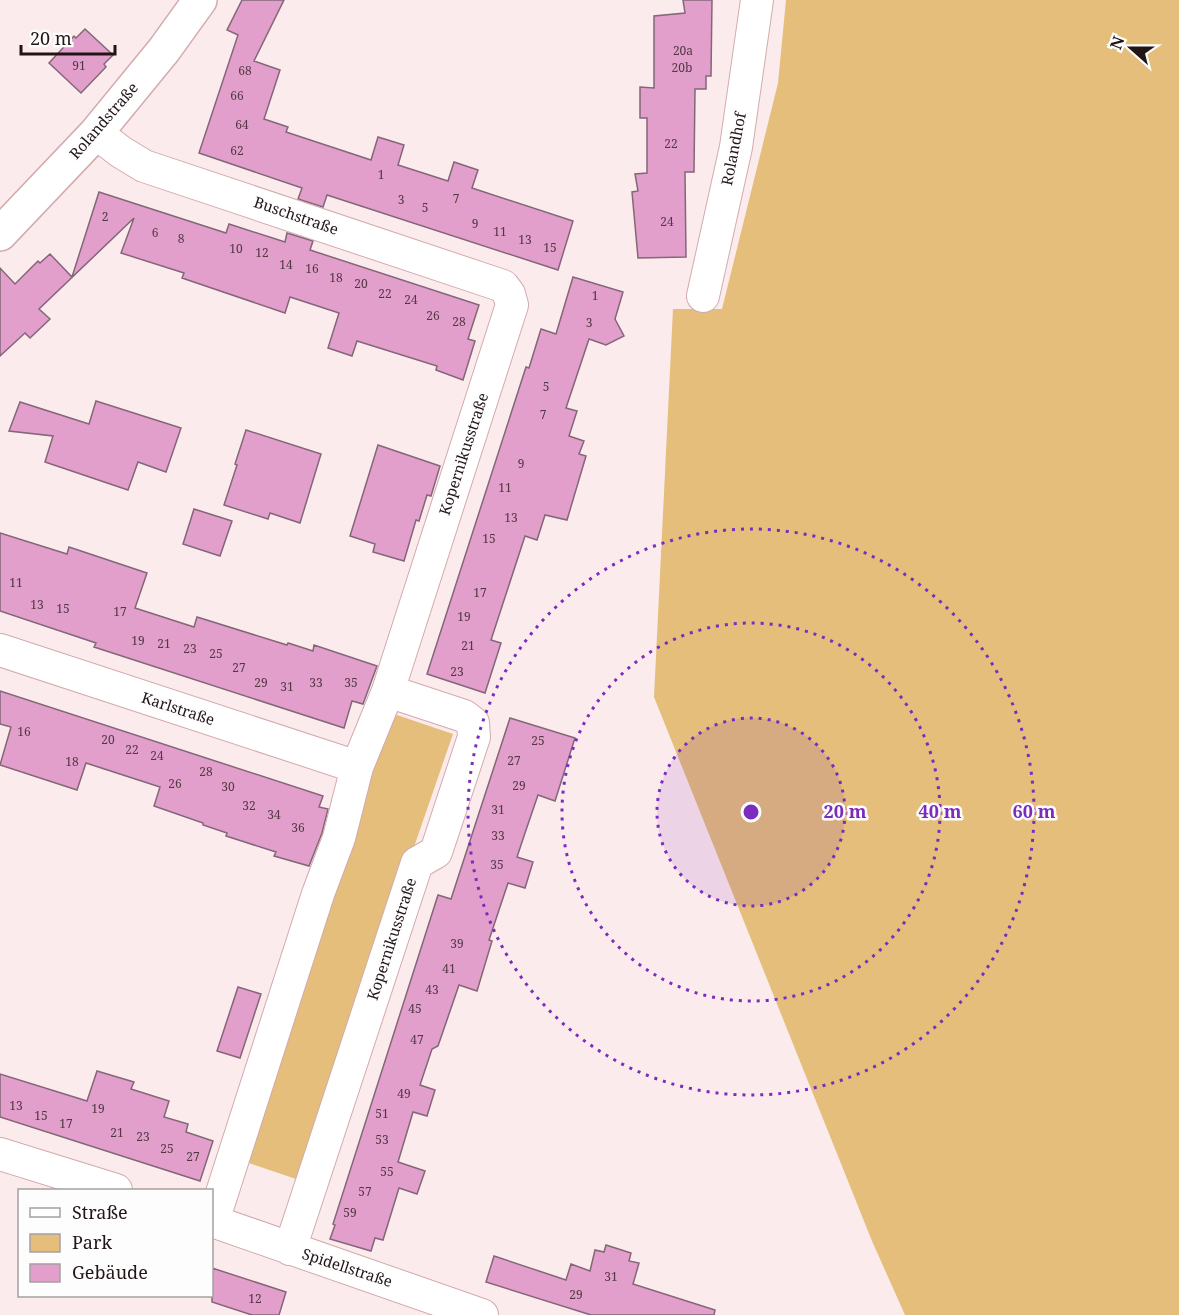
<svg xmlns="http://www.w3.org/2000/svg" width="1179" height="1315" font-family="'Noto Serif',serif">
<rect width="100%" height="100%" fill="#fcebec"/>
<path fill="#e4be7a" d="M 786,0 L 1179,0 L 1179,1315 L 905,1315 L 872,1241 L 654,697 L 673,309 L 722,309 L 778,83 Z
M 385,711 L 453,734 L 299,1180 L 243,1161 Z"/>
<path fill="#e29fcb" stroke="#836678" stroke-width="1.5" d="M 242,0 L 284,0 L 254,61 L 280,70 L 264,119 L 288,127 L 286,132 L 371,160 L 378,137 L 404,145 L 398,165 L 448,181 L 454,162 L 478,170 L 472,188 L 573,221 L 558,270 L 327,195 L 323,207 L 298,199 L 302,188 L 199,153 L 238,35 L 227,30 Z
M 683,0 L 712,0 L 711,76 L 706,76 L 706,89 L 695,89 L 694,172 L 685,172 L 686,257 L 638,258 L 632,192 L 638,191 L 635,174 L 647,173 L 647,118 L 640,118 L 640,87 L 654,88 L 654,16 L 685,13 Z
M 85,29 L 113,55 L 104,64 L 106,67 L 81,93 L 49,63 L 74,36 L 76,38 Z
M 99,192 L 226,233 L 229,224 L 285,242 L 287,233 L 313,241 L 310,250 L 479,305 L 468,339 L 475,341 L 463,380 L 436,370 L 437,366 L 357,341 L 352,356 L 328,348 L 339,313 L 290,297 L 285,313 L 182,278 L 184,273 L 121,253 L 134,218 L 39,309 L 50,319 L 30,338 L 25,333 L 0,356 L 0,268 L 15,284 L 38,261 L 40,263 L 50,254 L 72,277 Z
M 573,277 L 623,292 L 615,319 L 624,336 L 606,345 L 589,339 L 566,408 L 577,411 L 569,436 L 584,441 L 579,454 L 586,456 L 567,520 L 545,515 L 537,540 L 525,536 L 491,640 L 501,643 L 485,693 L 427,674 L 526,367 L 529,368 L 541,329 L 556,334 Z
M 96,401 L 181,428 L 166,472 L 138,462 L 128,490 L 45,462 L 53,436 L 9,431 L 20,402 L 89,424 Z
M 246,430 L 321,454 L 300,523 L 270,513 L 268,519 L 224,505 L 237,465 L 235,464 Z
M 378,445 L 440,466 L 431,496 L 427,495 L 419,521 L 416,520 L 404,561 L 373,552 L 375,544 L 350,536 Z
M 194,509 L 232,521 L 220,556 L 183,544 Z
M 0,533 L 67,554 L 69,547 L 147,573 L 135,608 L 194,627 L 197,617 L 287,645 L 288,643 L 313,651 L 314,645 L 377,666 L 363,704 L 352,701 L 344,728 L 94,647 L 96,643 L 0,611 Z
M 0,691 L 323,796 L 319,807 L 328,809 L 322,833 L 309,866 L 274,856 L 276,852 L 226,836 L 227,833 L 203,825 L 203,823 L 154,806 L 160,787 L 126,776 L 86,763 L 77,790 L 0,765 L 11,727 L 0,724 Z
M 510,718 L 575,738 L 555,801 L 538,795 L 525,833 L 517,857 L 533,862 L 525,888 L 508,883 L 489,940 L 492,941 L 477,991 L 459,985 L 438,1046 L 432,1049 L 420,1085 L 435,1090 L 427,1116 L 413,1112 L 398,1162 L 425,1171 L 417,1194 L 399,1188 L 383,1240 L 375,1238 L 371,1251 L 330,1239 L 335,1225 L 333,1224 L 438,895 L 451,899 Z
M 238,987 L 261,994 L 240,1058 L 217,1051 Z
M 97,1071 L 134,1082 L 131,1089 L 169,1101 L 164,1117 L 188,1124 L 186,1132 L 213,1141 L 200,1181 L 0,1117 L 0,1074 L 87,1101 Z
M 606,1245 L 631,1253 L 629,1261 L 639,1263 L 633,1284 L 715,1310 L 714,1315 L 591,1315 L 486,1282 L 494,1256 L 566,1280 L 571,1264 L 590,1271 L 595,1250 L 604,1252 Z
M 212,1268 L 286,1292 L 279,1315 L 252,1315 L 212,1302 Z"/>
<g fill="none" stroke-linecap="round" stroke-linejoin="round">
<g stroke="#d2abae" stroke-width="34">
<path id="street" d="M 96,133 L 121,152 L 144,166 L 503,286 L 509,294 L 512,305 L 388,691 L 357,767 L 339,838 L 318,894 L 213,1221
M 703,296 L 736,147 L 757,0
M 0,650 L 357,767
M 0,1154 L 116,1190
M 212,1221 L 482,1315
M 290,1249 L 417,863 L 436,852 L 474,737 L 473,723 L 464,716 L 388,691"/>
</g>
<g stroke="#d2abae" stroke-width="36">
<path id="secondary" d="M 0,234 L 96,133 L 164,50 L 200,0"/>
</g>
<use href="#street" stroke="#fff" stroke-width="32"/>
<use href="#secondary" stroke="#fff" stroke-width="33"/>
</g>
<circle cx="751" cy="812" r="94" fill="#7b2cbf" fill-opacity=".12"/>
<g fill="none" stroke="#7b2cbf" stroke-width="3" stroke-dasharray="3 6">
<circle cx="751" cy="812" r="94"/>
<circle cx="751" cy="812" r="189"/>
<circle cx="751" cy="812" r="283"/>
</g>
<g text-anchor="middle" stroke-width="5" stroke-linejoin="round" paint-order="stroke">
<g font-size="12" fill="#523843">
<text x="683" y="55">20a</text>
<text x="79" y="70">91</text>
<text x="682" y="72">20b</text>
<text x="245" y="75">68</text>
<text x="237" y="100">66</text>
<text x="242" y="129">64</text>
<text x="671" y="148">22</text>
<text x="237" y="155">62</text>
<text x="381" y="179">1</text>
<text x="456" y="203">7</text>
<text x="401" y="204">3</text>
<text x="425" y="212">5</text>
<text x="105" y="221">2</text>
<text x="667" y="226">24</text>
<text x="475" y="228">9</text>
<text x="500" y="236">11</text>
<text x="155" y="237">6</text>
<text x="181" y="243">8</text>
<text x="525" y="244">13</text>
<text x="550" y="252">15</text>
<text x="236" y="253">10</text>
<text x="262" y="257">12</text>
<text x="286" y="269">14</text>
<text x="312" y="273">16</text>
<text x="336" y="282">18</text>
<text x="361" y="288">20</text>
<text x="385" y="298">22</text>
<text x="595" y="300">1</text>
<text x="411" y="304">24</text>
<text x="433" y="320">26</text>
<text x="459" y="326">28</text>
<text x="589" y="327">3</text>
<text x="546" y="391">5</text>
<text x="543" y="419">7</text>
<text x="521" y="468">9</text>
<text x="505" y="492">11</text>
<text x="511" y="522">13</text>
<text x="489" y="543">15</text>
<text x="16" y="587">11</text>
<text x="480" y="597">17</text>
<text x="37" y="609">13</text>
<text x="63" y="613">15</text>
<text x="120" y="616">17</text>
<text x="464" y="621">19</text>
<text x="138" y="645">19</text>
<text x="164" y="648">21</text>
<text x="468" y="650">21</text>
<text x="190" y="653">23</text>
<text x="216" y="658">25</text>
<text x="239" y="672">27</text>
<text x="457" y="676">23</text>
<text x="261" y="687">29</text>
<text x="316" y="687">33</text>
<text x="351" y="687">35</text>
<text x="287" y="691">31</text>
<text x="24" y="736">16</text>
<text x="108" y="744">20</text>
<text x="538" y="745">25</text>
<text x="132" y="754">22</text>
<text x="157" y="760">24</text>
<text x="514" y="765">27</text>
<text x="72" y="766">18</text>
<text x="206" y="776">28</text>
<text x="175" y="788">26</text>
<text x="519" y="790">29</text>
<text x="228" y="791">30</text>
<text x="249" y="810">32</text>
<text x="498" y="814">31</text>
<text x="274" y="819">34</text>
<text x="298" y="832">36</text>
<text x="498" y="840">33</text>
<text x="497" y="869">35</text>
<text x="457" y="948">39</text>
<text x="449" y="973">41</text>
<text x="432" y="994">43</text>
<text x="415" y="1013">45</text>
<text x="417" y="1044">47</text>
<text x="404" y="1098">49</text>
<text x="16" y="1110">13</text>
<text x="98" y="1113">19</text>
<text x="382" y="1118">51</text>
<text x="41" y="1120">15</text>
<text x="66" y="1128">17</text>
<text x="117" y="1137">21</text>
<text x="143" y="1141">23</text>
<text x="382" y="1144">53</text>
<text x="167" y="1153">25</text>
<text x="193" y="1161">27</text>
<text x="387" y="1176">55</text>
<text x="365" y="1196">57</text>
<text x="350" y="1217">59</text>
<text x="611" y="1281">31</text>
<text x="576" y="1299">29</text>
<text x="255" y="1303">12</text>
</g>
<g font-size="15" fill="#221516" stroke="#fdfdfd">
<text transform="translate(104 121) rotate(-49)" y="5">Rolandstraße</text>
<text transform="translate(734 149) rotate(-79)" y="5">Rolandhof</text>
<text transform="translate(296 216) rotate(19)" y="5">Buschstraße</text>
<text transform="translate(464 454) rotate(-72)" y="5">Kopernikusstraße</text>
<text transform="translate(178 709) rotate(18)" y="5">Karlstraße</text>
<text transform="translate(392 939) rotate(-72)" y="5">Kopernikusstraße</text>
<text transform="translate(347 1268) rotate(18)" y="5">Spidellstraße</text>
</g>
</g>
<circle cx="751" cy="812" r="9" fill="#7b2cbf" stroke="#fdfdfd" stroke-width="3"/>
<g font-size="18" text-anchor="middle" font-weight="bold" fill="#7b2cbf" stroke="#fdfdfd" stroke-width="5" stroke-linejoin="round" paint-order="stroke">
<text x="845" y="818">20 m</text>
<text x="940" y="818">40 m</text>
<text x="1034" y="818">60 m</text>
</g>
<rect x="18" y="1189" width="195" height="108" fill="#fdfdfd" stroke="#a5a0a1" stroke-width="1.5"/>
<rect x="30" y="1208" width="30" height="9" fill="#ffffff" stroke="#a5a0a1" stroke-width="1.5"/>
<text x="72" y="1219" font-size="18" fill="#221516">Straße</text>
<rect x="30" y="1234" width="30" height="18" fill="#e4be7a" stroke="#a5a0a1" stroke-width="1.5"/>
<text x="72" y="1249" font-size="18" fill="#221516">Park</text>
<rect x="30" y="1264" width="30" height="18" fill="#e29fcb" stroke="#a5a0a1" stroke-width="1.5"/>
<text x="72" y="1279" font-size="18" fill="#221516">Gebäude</text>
<g transform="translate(1131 48) rotate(291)" stroke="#fdfdfd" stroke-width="4.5" paint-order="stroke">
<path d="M0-4.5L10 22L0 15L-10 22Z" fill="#221516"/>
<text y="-9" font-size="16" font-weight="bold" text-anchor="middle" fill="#221516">N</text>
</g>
<path d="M21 45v9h94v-9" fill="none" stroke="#221516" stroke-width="3"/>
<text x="30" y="45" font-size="18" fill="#221516" stroke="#fdfdfd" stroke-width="4.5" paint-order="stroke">20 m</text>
</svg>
